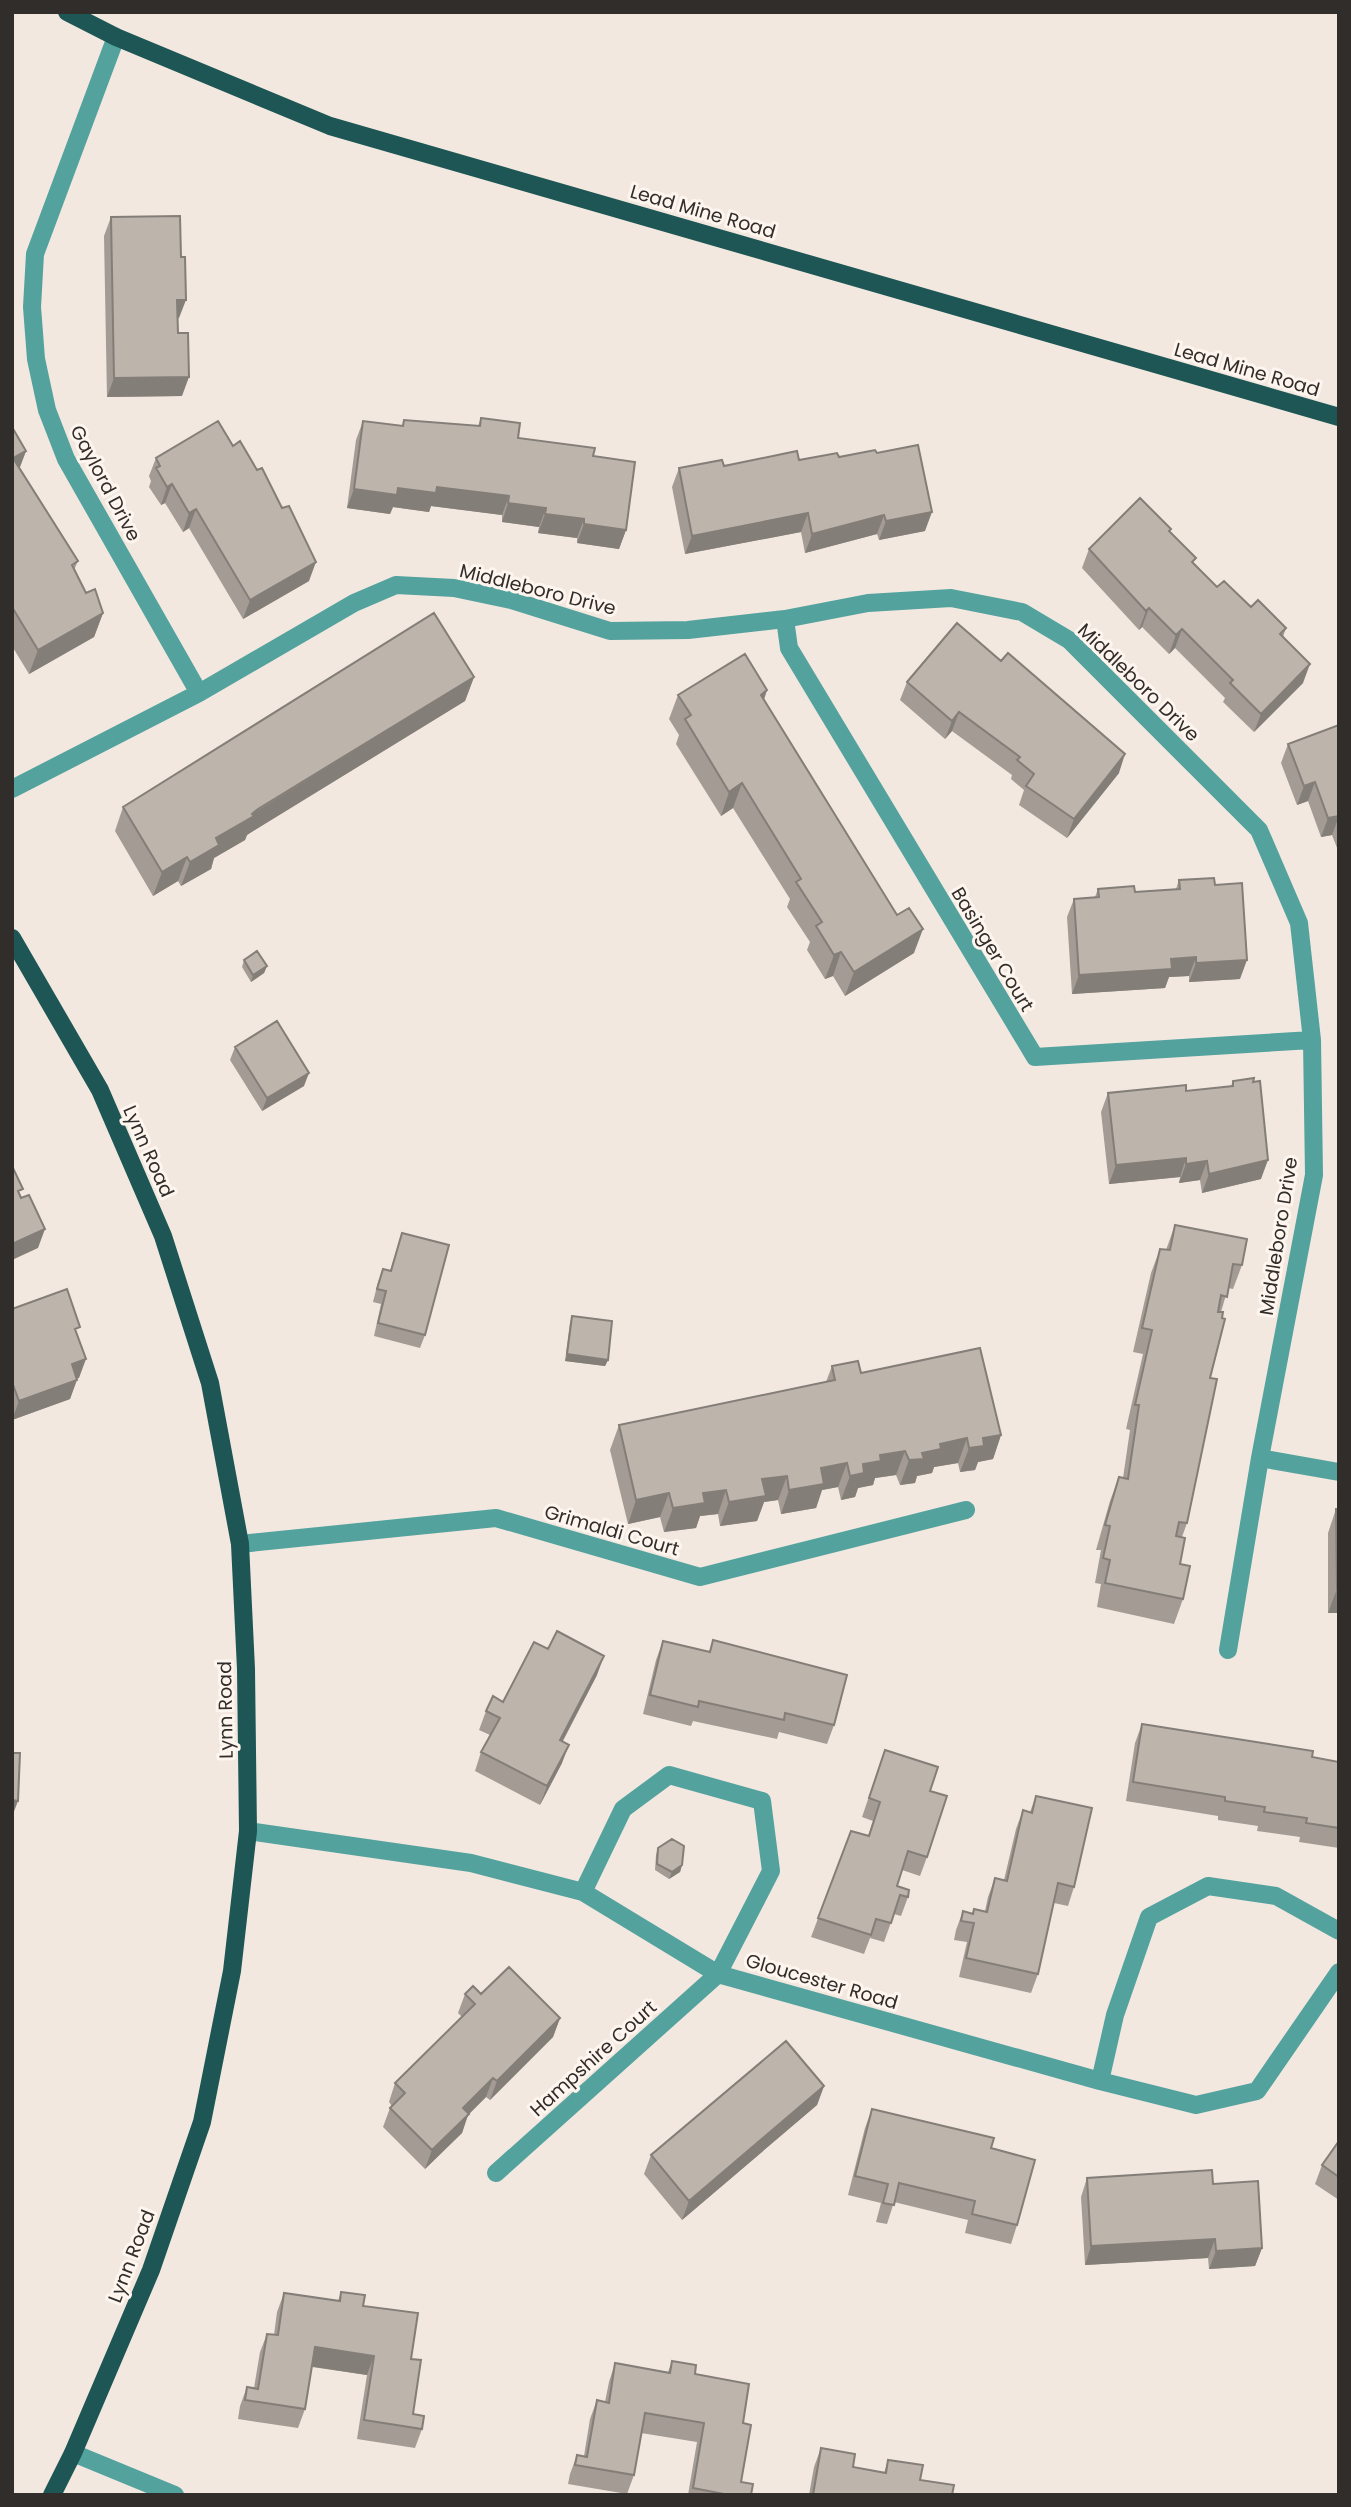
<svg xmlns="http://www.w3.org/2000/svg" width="1351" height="2507" font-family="Poppins,sans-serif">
<rect width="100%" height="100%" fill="#f2e8df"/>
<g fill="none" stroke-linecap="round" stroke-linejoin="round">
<path stroke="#53a29e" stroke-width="18" d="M 116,37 L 35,254 L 32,307 L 36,359 L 47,410 L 66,459 L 199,693
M 785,619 L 789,648 L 1035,1057 L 1312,1040
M 12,789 L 199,693 L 354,603 L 396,585 L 454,588 L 511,600 L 610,631 L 688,630 L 785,619 L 868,603 L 951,598 L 1022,612 L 1069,640 L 1259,830 L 1299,923 L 1312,1040 L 1314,1175 L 1260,1458 L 1339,1472
M 240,1544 L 496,1518 L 700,1577 L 966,1510
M 1228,1650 L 1260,1458
M 248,1831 L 471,1863 L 583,1892 L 718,1974 L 1100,2081 L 1196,2105 L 1257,2091 L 1339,1972
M 1100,2081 L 1115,2015 L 1149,1917 L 1208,1886 L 1276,1896 L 1339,1931
M 496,2173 L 718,1974 L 771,1871 L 762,1801 L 669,1775 L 623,1809 L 583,1892
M 73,2453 L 175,2495"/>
<path stroke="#1d5654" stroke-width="18" d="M 67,12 L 116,37 L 330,126 L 1339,417
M 12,938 L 100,1090 L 163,1236 L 210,1383 L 240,1544 L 246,1669 L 248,1831 L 232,1971 L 202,2122 L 151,2270 L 73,2453 L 52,2495"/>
</g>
<path fill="#a39b94" d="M 111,217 L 179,318 L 177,318 L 178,333 L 182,396 L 107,397 L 104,236 Z
M 481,418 L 518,438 L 593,456 L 626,530 L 619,549 L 577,543 L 577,538 L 538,533 L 539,527 L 502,522 L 502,515 L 431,506 L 429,512 L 393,507 L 390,514 L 347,508 L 356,440 L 363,421 L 402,426 L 404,420 L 478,426 Z
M 12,427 L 26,451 L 19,469 L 78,561 L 74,570 L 86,593 L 103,613 L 94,637 L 29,674 L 12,646 Z
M 839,457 L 925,531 L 879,540 L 877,534 L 805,553 L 801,532 L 685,554 L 672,487 L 679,468 Z
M 156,458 L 309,581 L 243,619 L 189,528 L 183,532 L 165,503 L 161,505 L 149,487 L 151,481 L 149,476 Z
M 1170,532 L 1194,563 L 1217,587 L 1286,628 L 1283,637 L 1303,683 L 1254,732 L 1223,702 L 1225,698 L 1175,648 L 1169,654 L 1142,627 L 1139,630 L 1082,568 L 1089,549 Z
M 474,677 L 465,701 L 250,833 L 247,835 L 245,840 L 214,858 L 211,869 L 181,886 L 178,881 L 153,896 L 115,831 L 123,807 Z
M 907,682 L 1119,773 L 1067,838 L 1019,805 L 1024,790 L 1011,779 L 1012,775 L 952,731 L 945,739 L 900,700 Z
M 767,690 L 764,700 L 914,953 L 845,996 L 833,976 L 825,979 L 807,950 L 810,942 L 787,907 L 790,899 L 733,808 L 721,816 L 676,744 L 679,735 L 669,719 L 678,695 Z
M 1339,725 L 1339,853 L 1332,835 L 1321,837 L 1308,801 L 1297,805 L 1281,763 L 1288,744 Z
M 1179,880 L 1215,885 L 1240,979 L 1189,982 L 1189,976 L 1169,977 L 1165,988 L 1072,994 L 1067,917 L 1074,899 L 1095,897 L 1098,889 L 1135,892 L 1176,889 Z
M 244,960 L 267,966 L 264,973 L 251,982 L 242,967 Z
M 235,1047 L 304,1086 L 262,1111 L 230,1060 Z
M 1233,1081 L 1261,1179 L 1202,1193 L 1200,1180 L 1179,1183 L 1180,1177 L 1109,1184 L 1101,1112 L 1108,1093 L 1186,1091 L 1231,1086 Z
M 1175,1225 L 1242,1265 L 1233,1289 L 1228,1288 L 1221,1312 L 1187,1523 L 1182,1537 L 1180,1564 L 1183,1599 L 1174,1624 L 1097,1607 L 1101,1584 L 1095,1583 L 1101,1550 L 1096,1550 L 1110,1501 L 1119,1477 L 1123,1478 L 1130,1430 L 1126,1429 L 1143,1354 L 1133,1352 L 1151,1273 L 1160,1249 L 1166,1250 Z
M 402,1233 L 425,1335 L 420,1348 L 374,1336 L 381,1304 L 373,1302 L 378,1282 L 383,1269 L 390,1271 Z
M 12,1309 L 77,1335 L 79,1378 L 77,1378 L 70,1399 L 12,1420 Z
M 572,1316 L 608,1360 L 605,1366 L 565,1361 L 570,1323 Z
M 832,1366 L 861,1373 L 1001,1435 L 993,1459 L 978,1462 L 975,1470 L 960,1472 L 958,1463 L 934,1467 L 932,1473 L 917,1476 L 915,1483 L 900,1485 L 896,1475 L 875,1478 L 873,1485 L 858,1488 L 855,1497 L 841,1500 L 838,1487 L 822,1490 L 816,1508 L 781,1514 L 778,1500 L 764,1502 L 757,1521 L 720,1526 L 718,1514 L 700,1516 L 696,1528 L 664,1532 L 660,1517 L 628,1524 L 610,1450 L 619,1425 L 826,1382 Z
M 1336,1509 L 1339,1509 L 1339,1613 L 1328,1613 L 1328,1533 Z
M 713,1640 L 834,1725 L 827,1744 L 779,1732 L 777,1739 L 693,1721 L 691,1726 L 643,1714 L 656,1660 L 663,1641 L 709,1652 Z
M 597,1675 L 563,1741 L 562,1763 L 540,1805 L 475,1771 L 481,1752 L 490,1735 L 479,1730 L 486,1711 L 503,1702 Z
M 1142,1724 L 1339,1762 L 1339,1848 L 1299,1842 L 1300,1837 L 1257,1831 L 1258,1826 L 1218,1820 L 1218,1816 L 1126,1801 L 1135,1743 Z
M 885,1750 L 930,1791 L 927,1857 L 920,1876 L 902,1870 L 897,1886 L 908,1897 L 901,1916 L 894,1914 L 884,1942 L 870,1938 L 864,1954 L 811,1937 L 851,1831 L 868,1836 L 873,1821 L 862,1817 Z
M 1036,1796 L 1074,1887 L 1068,1906 L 1054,1903 L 1038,1974 L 1031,1993 L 959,1977 L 967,1942 L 954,1940 L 956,1930 L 963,1911 L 972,1913 L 974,1909 L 985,1911 L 988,1897 L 995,1878 L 1004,1880 L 1016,1829 L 1023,1810 L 1030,1812 Z
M 658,1848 L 682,1865 L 680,1872 L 669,1879 L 655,1870 L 656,1855 Z
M 465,1994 L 481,1994 L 560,2018 L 553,2037 L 490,2100 L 486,2097 L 468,2115 L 462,2133 L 425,2169 L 383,2127 L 390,2108 L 392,2106 L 389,2102 L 395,2083 L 462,2017 L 458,2013 Z
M 824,2086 L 817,2105 L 682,2220 L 644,2174 L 651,2155 Z
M 872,2109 L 991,2148 L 1017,2225 L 1011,2244 L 965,2233 L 968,2220 L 894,2202 L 887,2224 L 876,2222 L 881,2203 L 848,2195 L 865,2128 Z
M 1339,2141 L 1339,2200 L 1315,2184 L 1322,2165 Z
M 1087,2178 L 1213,2184 L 1262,2248 L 1255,2266 L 1209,2269 L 1208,2258 L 1085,2265 L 1081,2197 Z
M 341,2292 L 363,2306 L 411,2359 L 413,2414 L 422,2429 L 415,2448 L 357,2439 L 367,2375 L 312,2367 L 305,2409 L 298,2428 L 238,2419 L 240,2406 L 247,2387 L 254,2388 L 260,2352 L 267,2334 L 274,2335 L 277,2312 L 284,2293 L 338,2301 Z
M 672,2361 L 695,2374 L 743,2423 L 741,2482 L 751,2495 L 688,2495 L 697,2442 L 641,2433 L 634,2475 L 627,2494 L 568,2484 L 570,2474 L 577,2455 L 584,2456 L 590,2419 L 597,2400 L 605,2402 L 609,2382 L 615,2363 L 668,2372 Z
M 821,2448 L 853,2467 L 884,2473 L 888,2460 L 920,2480 L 952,2495 L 809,2495 L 814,2467 Z"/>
<path fill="#847e78" d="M 177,300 L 186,300 L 179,318 L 170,319 Z
M 189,377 L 182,396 L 107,397 L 114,378 Z
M 26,451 L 17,475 L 13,458 Z
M 172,484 L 165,503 L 161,505 L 167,487 Z
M 437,487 L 509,496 L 502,515 L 431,506 L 429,512 L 393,507 L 390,514 L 347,508 L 354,489 Z
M 508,503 L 546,508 L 539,527 L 502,522 Z
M 196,509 L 189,528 L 183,532 L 189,513 Z
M 932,512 L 925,531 L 879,540 L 886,521 Z
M 808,513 L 801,532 L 685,554 L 692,536 Z
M 545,514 L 584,519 L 577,538 L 538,533 Z
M 884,515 L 877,534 L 805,553 L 812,534 Z
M 584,524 L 626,530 L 619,549 L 577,543 Z
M 316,562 L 309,581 L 243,619 L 250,600 Z
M 1149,608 L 1142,627 L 1139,630 L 1146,611 Z
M 103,613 L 94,637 L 29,674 L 38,650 Z
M 1182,629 L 1175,648 L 1169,654 L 1176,635 Z
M 1310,664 L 1303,683 L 1254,732 L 1261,714 Z
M 474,677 L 465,701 L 250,833 L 247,835 L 245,840 L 214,858 L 211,869 L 181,886 L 190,862 L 216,838 L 252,814 Z
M 767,690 L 758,715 L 761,695 Z
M 959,712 L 952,731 L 945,739 L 952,721 Z
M 1125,754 L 1119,773 L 1067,838 L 1074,819 Z
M 1315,782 L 1308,801 L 1297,805 L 1304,786 Z
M 742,783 L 733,808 L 721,816 L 729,792 Z
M 1339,816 L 1332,835 L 1321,837 L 1328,818 Z
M 187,857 L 178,881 L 153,896 L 162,872 Z
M 923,929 L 914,953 L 845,996 L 854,972 Z
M 841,952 L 833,976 L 825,979 L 834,955 Z
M 1196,957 L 1189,976 L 1169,977 L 1165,988 L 1072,994 L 1079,975 L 1171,959 Z
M 1247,960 L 1240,979 L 1189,982 L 1196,963 Z
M 267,966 L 264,973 L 251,982 L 253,975 Z
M 309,1073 L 304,1086 L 262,1111 L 267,1098 Z
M 1186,1158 L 1180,1177 L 1109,1184 L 1116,1165 Z
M 1268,1160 L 1261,1179 L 1202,1193 L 1209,1174 Z
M 1207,1161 L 1200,1180 L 1179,1183 L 1186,1164 Z
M 45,1229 L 38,1248 L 12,1260 L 12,1244 Z
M 567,1354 L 608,1360 L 605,1366 L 565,1361 Z
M 86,1359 L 79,1378 L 65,1383 L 72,1364 Z
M 77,1380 L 70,1399 L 12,1420 L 19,1401 Z
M 1001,1435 L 993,1459 L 978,1462 L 975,1470 L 960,1472 L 969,1448 L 983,1438 Z
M 967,1438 L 958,1463 L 934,1467 L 932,1473 L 917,1476 L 915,1483 L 900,1485 L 909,1460 L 940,1444 Z
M 905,1451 L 896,1475 L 875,1478 L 873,1485 L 858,1488 L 855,1497 L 841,1500 L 850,1476 L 863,1464 L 880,1455 Z
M 847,1463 L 838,1487 L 822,1490 L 816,1508 L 781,1514 L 789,1490 L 821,1468 Z
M 787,1476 L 778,1500 L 764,1502 L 757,1521 L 720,1526 L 729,1502 L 762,1479 Z
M 726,1490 L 718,1514 L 700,1516 L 696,1528 L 664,1532 L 673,1508 L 703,1493 Z
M 669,1493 L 660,1517 L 628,1524 L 636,1500 Z
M 1337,1589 L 1339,1589 L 1339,1613 L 1328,1613 Z
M 604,1656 L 597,1675 L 553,1759 L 560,1740 Z
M 569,1745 L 562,1763 L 540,1805 L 547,1786 Z
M 12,1800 L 18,1801 L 13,1814 L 12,1814 Z
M 682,1865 L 680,1872 L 669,1879 L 672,1872 Z
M 560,2018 L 553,2037 L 490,2100 L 497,2081 Z
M 493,2078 L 486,2097 L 468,2115 L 462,2133 L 425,2169 L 432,2150 L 463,2108 Z
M 824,2086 L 817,2105 L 682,2220 L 689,2201 Z
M 1215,2239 L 1208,2258 L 1085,2265 L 1091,2246 Z
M 1262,2248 L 1255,2266 L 1209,2269 L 1216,2251 Z
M 315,2347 L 374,2356 L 367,2375 L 308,2366 Z"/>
<path fill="#bdb4ac" stroke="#847e78" stroke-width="2" d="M 180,216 L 181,257 L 185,257 L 186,300 L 177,300 L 178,333 L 188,333 L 189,377 L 114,378 L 111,217 Z
M 481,418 L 520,423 L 518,438 L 595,448 L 593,456 L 635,462 L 626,530 L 584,524 L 584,519 L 545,514 L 546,508 L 508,503 L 509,496 L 437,487 L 436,493 L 398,488 L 397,495 L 354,489 L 363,421 L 403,426 L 404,420 L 480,426 Z
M 218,421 L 233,446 L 240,441 L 257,470 L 262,468 L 282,508 L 289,506 L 316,562 L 250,600 L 196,509 L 189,513 L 172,484 L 167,487 L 156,468 L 160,466 L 156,458 Z
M 12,427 L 26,451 L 13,458 L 78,561 L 72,565 L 86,593 L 95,589 L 103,613 L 38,650 L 12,607 Z
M 918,445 L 932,512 L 886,521 L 884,515 L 812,534 L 808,513 L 692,536 L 679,468 L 722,460 L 724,466 L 797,451 L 799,460 L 837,453 L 839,457 L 875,450 L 877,453 Z
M 1140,498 L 1171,529 L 1169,531 L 1196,558 L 1192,562 L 1217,587 L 1224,581 L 1251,607 L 1258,600 L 1286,628 L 1280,634 L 1310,664 L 1261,714 L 1230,683 L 1233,680 L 1182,629 L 1176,635 L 1149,608 L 1146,611 L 1089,549 Z
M 434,613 L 474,677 L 258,809 L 252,814 L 254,816 L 216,838 L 219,845 L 190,862 L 187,857 L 162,872 L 123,807 Z
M 957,623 L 1001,661 L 1008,653 L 1125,754 L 1074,819 L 1026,786 L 1034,774 L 1017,760 L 1020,757 L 959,712 L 952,721 L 907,682 Z
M 745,654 L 767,690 L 761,695 L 897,915 L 909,908 L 923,929 L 854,972 L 841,952 L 834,955 L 816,926 L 822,922 L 796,882 L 801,879 L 742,783 L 729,792 L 685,719 L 691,715 L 678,695 Z
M 1339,725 L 1339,816 L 1328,818 L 1315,782 L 1304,786 L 1288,744 Z
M 1214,878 L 1215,885 L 1242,883 L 1247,960 L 1196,963 L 1196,957 L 1171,959 L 1172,969 L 1079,975 L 1074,899 L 1099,897 L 1098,889 L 1134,886 L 1135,892 L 1180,889 L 1179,880 Z
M 257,951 L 267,966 L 253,975 L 244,960 Z
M 277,1021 L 309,1073 L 267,1098 L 235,1047 Z
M 1254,1078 L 1253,1082 L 1260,1081 L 1268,1160 L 1209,1174 L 1207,1161 L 1186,1164 L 1186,1158 L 1116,1165 L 1108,1093 L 1186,1085 L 1186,1091 L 1233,1086 L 1233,1081 Z
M 12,1166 L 23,1189 L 18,1191 L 21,1198 L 29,1195 L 45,1229 L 12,1244 Z
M 1175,1225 L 1247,1239 L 1242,1265 L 1233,1264 L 1227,1297 L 1221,1295 L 1218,1312 L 1223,1312 L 1222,1318 L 1225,1319 L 1210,1378 L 1217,1379 L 1187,1523 L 1179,1522 L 1176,1536 L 1185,1538 L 1180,1564 L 1190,1566 L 1183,1599 L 1105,1583 L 1110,1560 L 1103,1558 L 1110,1526 L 1105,1525 L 1119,1477 L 1128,1479 L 1139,1405 L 1135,1405 L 1152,1330 L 1142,1328 L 1160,1249 L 1170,1250 Z
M 402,1233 L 449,1245 L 425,1335 L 378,1323 L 386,1291 L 377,1289 L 383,1269 L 391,1271 Z
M 67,1289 L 80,1327 L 75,1329 L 86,1359 L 72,1364 L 77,1380 L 19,1401 L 12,1382 L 12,1309 Z
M 572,1316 L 612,1321 L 608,1360 L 567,1354 Z
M 980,1348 L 1001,1435 L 983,1438 L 984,1446 L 969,1448 L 967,1438 L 940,1444 L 941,1449 L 922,1453 L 924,1459 L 909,1460 L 905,1451 L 880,1455 L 881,1461 L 863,1464 L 864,1473 L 850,1476 L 847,1463 L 821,1468 L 824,1484 L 789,1490 L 787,1476 L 762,1479 L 766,1496 L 729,1502 L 726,1490 L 703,1493 L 705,1503 L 673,1508 L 669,1493 L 636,1500 L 619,1425 L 835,1380 L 832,1366 L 858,1361 L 861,1373 Z
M 1336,1509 L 1339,1509 L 1339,1589 L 1337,1589 Z
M 557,1631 L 604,1656 L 560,1740 L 569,1745 L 547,1786 L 481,1752 L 500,1718 L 486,1711 L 493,1696 L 503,1702 L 534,1642 L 548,1649 Z
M 713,1640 L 847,1675 L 834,1725 L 785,1713 L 784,1720 L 699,1701 L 698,1707 L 650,1695 L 663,1641 L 710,1652 Z
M 1142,1724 L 1313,1751 L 1312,1757 L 1339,1762 L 1339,1828 L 1306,1823 L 1307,1818 L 1264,1812 L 1265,1807 L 1225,1801 L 1225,1797 L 1133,1782 Z
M 885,1750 L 938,1767 L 930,1791 L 947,1796 L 927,1857 L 908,1851 L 897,1886 L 909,1890 L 908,1897 L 900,1895 L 891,1923 L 876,1919 L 871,1935 L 818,1918 L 851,1831 L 869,1836 L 880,1802 L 869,1798 Z
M 12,1753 L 20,1753 L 18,1801 L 12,1800 Z
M 1036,1796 L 1092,1808 L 1074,1887 L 1058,1883 L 1038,1974 L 966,1958 L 974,1923 L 961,1921 L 963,1911 L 973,1914 L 974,1909 L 987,1912 L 995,1878 L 1007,1881 L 1023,1810 L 1032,1813 Z
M 672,1839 L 684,1846 L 682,1865 L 672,1872 L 657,1864 L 658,1848 Z
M 509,1967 L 560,2018 L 497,2081 L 493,2078 L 463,2108 L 469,2114 L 432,2150 L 390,2108 L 405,2093 L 395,2083 L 475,2004 L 465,1994 L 473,1986 L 481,1994 Z
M 786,2041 L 824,2086 L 689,2201 L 651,2155 Z
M 872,2109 L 994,2138 L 991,2148 L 1035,2160 L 1017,2225 L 972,2214 L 975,2201 L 899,2183 L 894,2205 L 883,2203 L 888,2184 L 855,2176 Z
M 1339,2141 L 1339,2177 L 1322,2165 Z
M 1212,2170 L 1213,2184 L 1258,2181 L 1262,2248 L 1216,2251 L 1215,2239 L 1091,2246 L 1087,2178 Z
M 341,2292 L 365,2295 L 363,2306 L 418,2313 L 411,2359 L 421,2360 L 413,2414 L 424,2416 L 422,2429 L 364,2420 L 374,2356 L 315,2347 L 305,2409 L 245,2400 L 247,2387 L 258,2389 L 267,2334 L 278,2335 L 284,2293 L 340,2301 Z
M 672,2361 L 696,2365 L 695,2374 L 749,2384 L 743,2423 L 751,2425 L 741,2482 L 753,2484 L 751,2495 L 729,2495 L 693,2488 L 704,2423 L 645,2413 L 634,2475 L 575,2465 L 577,2455 L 587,2457 L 597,2400 L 609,2403 L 615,2363 L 670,2373 Z
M 821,2448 L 855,2454 L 853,2467 L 886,2473 L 888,2460 L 923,2465 L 920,2480 L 954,2485 L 952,2495 L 813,2495 Z"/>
<g text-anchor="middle" stroke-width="6" stroke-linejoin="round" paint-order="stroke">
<g font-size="19" fill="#312d2a" stroke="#fef5ef">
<text transform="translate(703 211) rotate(16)" y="7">Lead Mine Road</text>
<text transform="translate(1247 369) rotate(16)" y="7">Lead Mine Road</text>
<text transform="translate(106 483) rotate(62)" y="7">Gaylord Drive</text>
<text transform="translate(538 589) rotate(14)" y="7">Middleboro Drive</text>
<text transform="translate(1139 682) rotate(44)" y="7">Middleboro Drive</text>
<text transform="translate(993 949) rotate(59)" y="7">Basinger Court</text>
<text transform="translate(149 1151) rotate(66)" y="7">Lynn Road</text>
<text transform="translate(1278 1236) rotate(-81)" y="7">Middleboro Drive</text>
<text transform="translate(612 1530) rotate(16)" y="7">Grimaldi Court</text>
<text transform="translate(225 1710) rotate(-91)" y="7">Lynn Road</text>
<text transform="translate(822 1981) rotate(16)" y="7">Gloucester Road</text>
<text transform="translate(593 2058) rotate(-42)" y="7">Hampshire Court</text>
<text transform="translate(131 2256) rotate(-69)" y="7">Lynn Road</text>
</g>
</g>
<rect width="1351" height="2507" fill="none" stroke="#312d2a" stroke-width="28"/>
</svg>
